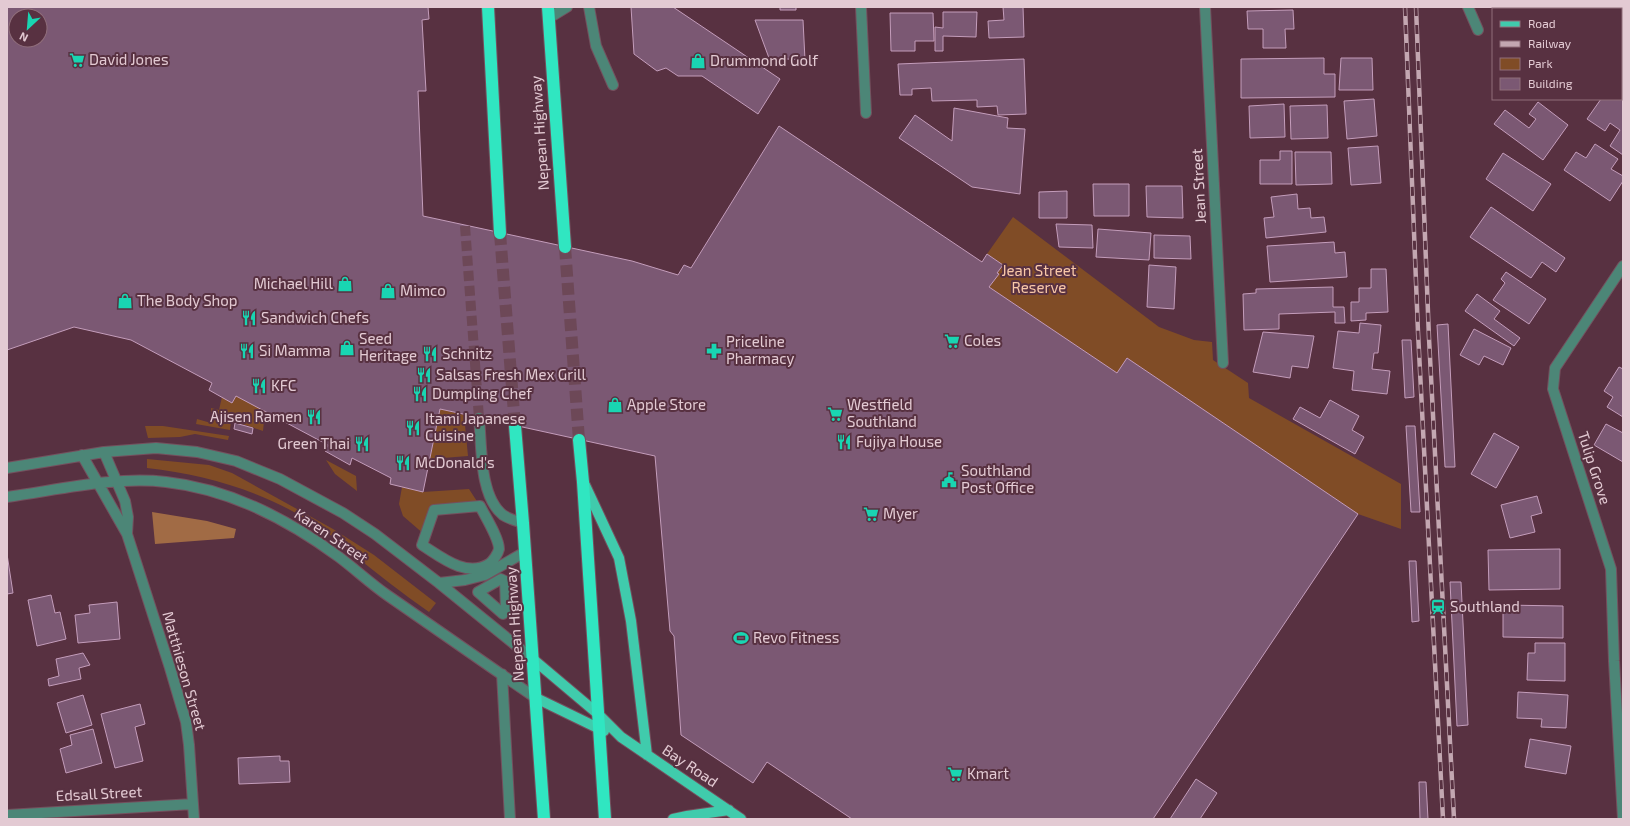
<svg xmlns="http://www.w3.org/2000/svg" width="1630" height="826" font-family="'Exo 2',sans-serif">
<rect width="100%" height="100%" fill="#583141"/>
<path fill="#804c26" d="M 1013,217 L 1159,327 L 1194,340 L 1212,342 L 1213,360 L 1248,383 L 1249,398 L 1401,484 L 1401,529 L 1358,514 L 1127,358 L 1117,373 L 989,287 L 999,274 L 997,273 L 1003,265 L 987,254 Z
M 236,396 L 265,411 L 263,431 L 231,420 L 230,430 L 196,424 L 197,419 L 211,423 L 211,408 L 219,410 L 222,397 L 232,403 Z
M 440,409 L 464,415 L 468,456 L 430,459 Z
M 145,426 L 163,426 L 229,436 L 228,440 L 195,434 L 180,437 L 148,438 Z
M 147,459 L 209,465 L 232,473 L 333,529 L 374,555 L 436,603 L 429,612 C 403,594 378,574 354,555 C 345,548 337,540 328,533 C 274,495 212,475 147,468 Z
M 326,460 L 356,476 L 357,491 L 335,474 Z
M 402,487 L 423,492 L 469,489 L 480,506 L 434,510 L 425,535 L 403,516 L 399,504 Z"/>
<path fill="#a16b45" d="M 152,512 L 207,521 L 236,529 L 234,538 L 155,544 Z"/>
<path fill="#7b5873" stroke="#c49dbb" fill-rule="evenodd" d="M 7,7 L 428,7 L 429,19 L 422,20 L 426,91 L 418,91 L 423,216 L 632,261 L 678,275 L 684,265 L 691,268 L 779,126 L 982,262 L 987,254 L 1003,265 L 997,273 L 999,274 L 989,287 L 1117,373 L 1127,358 L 1358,514 L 1153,819 L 852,819 L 767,762 L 753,783 L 681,735 L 674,636 L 670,631 L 655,456 L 440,409 L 423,492 L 390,484 L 391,478 L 352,458 L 350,465 L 325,451 L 328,445 L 236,396 L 232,403 L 209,390 L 212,383 L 131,340 L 74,327 L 7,350 ZM 16,16 L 40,16 L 40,40 L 16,40 Z
M 631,7 L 673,7 L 780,79 L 758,114 L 702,76 L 678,76 L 666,68 L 657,71 L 634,54 Z
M 780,7 L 796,7 L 796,10 L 780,10 Z
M 1003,7 L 1023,7 L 1024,37 L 989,38 L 988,21 L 1004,20 Z
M 1537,7 L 1593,7 L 1596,9 L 1540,9 Z
M 1293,10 L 1294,29 L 1285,29 L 1286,48 L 1263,48 L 1263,29 L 1248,29 L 1247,11 Z
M 943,12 L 977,12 L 976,37 L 943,36 L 943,51 L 935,51 L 935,27 L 943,28 Z
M 890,13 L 933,13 L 934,41 L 915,41 L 915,51 L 891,51 Z
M 755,20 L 803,20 L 805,60 L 769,58 Z
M 1621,28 L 1623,29 L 1623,39 L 1621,42 Z
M 1324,58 L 1324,74 L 1335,74 L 1335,97 L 1241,98 L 1241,59 Z
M 1341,58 L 1372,58 L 1373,90 L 1339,90 Z
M 1024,59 L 1026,114 L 998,115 L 997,106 L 977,107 L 977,100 L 932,101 L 931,88 L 912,89 L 912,95 L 900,95 L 898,64 Z
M 1621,93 L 1623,95 L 1623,155 L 1610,146 L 1620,130 L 1610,123 L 1605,131 L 1587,119 L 1601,99 L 1621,99 Z
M 1374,99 L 1377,136 L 1347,139 L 1344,101 Z
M 1538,102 L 1568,125 L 1543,160 L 1494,124 L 1505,110 L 1529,128 L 1536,119 L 1529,114 Z
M 1284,104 L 1285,137 L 1250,138 L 1249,106 Z
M 1327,105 L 1328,138 L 1291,139 L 1290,106 Z
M 954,108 L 1008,118 L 1007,128 L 1025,129 L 1020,194 L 972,187 L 899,138 L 915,115 L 952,141 Z
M 1595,144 L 1618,159 L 1611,169 L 1623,176 L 1623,181 L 1610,201 L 1564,170 L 1576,152 L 1586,158 Z
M 1378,146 L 1381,183 L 1351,185 L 1348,148 Z
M 1280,151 L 1292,151 L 1292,184 L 1260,184 L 1260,160 L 1280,160 Z
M 1295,152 L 1331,152 L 1332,184 L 1296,185 Z
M 1503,153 L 1551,184 L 1533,211 L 1486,179 Z
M 1093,184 L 1129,184 L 1129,216 L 1094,216 Z
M 1146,186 L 1182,186 L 1183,218 L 1147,217 Z
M 1067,191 L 1067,218 L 1039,218 L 1039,192 Z
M 1297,194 L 1298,209 L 1310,208 L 1311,218 L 1324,217 L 1326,232 L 1266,238 L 1264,218 L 1274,217 L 1271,197 Z
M 1491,207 L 1565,258 L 1556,272 L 1542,262 L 1531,278 L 1470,237 Z
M 1056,224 L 1092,225 L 1093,248 L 1059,247 Z
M 1098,229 L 1151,233 L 1149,260 L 1096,257 Z
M 1154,235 L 1190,236 L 1191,259 L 1154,258 Z
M 1334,242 L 1335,253 L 1345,252 L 1347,277 L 1270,282 L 1267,246 Z
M 1149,265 L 1176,267 L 1174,309 L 1147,307 Z
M 1371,269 L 1386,269 L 1388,312 L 1366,313 L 1366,320 L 1351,321 L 1351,302 L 1359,302 L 1359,288 L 1371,288 Z
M 1506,272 L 1546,299 L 1529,324 L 1493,300 L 1505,283 L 1501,279 Z
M 1333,287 L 1333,307 L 1344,307 L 1345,323 L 1335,323 L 1335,312 L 1279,314 L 1279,329 L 1244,330 L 1243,294 L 1256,293 L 1256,289 Z
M 1477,294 L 1500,311 L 1494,319 L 1520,338 L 1514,346 L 1465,311 Z
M 1360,323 L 1381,325 L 1378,353 L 1374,353 L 1372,369 L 1390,371 L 1387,394 L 1352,390 L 1354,371 L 1333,368 L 1338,331 L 1359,333 Z
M 1448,324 L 1455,467 L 1445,467 L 1437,325 Z
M 1474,329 L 1511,348 L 1503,365 L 1484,356 L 1479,365 L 1460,355 Z
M 1263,332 L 1314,336 L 1308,368 L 1292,366 L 1290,378 L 1253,372 Z
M 1402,340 L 1411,340 L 1414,397 L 1405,398 Z
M 1619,367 L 1623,369 L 1623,417 L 1607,407 L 1613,397 L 1604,391 Z
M 1330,400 L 1359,416 L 1352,430 L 1364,437 L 1355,454 L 1293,419 L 1300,407 L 1320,418 Z
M 235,423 L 253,428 L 252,434 L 234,429 Z
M 1606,424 L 1623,433 L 1623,462 L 1594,445 Z
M 1406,426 L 1415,426 L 1420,512 L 1411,512 Z
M 1494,433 L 1519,447 L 1496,488 L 1471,474 Z
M 1537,496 L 1542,513 L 1531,516 L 1535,532 L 1510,538 L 1501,505 Z
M 1560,549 L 1560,589 L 1489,590 L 1488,550 Z
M 7,554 L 13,593 L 7,594 Z
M 1409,561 L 1416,561 L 1419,621 L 1412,622 Z
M 1450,582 L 1461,582 L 1468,725 L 1457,726 Z
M 51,595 L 55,613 L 60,612 L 66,639 L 37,646 L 28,600 Z
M 117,602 L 120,639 L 78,643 L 75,615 L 90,613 L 89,605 Z
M 1503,605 L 1563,606 L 1563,638 L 1503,637 Z
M 1535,643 L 1565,643 L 1565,681 L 1527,680 L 1528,653 L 1535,653 Z
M 83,653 L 90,665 L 79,668 L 81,679 L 49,686 L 48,679 L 59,676 L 56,659 Z
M 1518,692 L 1568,695 L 1566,728 L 1541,727 L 1542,719 L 1517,718 Z
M 83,695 L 92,725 L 66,733 L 57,703 Z
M 140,704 L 145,724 L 135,727 L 143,761 L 115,768 L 101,714 Z
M 93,729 L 102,763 L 66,773 L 60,749 L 72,745 L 70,735 Z
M 1530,739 L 1571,746 L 1566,774 L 1525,767 Z
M 280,756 L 280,761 L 289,761 L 290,782 L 239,784 L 238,758 Z
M 1196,779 L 1217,793 L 1200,819 L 1170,819 Z
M 1419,782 L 1426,782 L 1428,819 L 1420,819 Z"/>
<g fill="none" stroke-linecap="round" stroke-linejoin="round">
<path stroke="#6d4857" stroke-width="10" stroke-dasharray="10 5" stroke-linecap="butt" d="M 465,226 L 479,418"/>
<path stroke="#6d4857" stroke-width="12" stroke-dasharray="12 6" stroke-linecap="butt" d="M 500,233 L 515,426
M 565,247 L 579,440"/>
<g stroke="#74505e" stroke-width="12">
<path id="minor" d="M 589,7 L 596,46 L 613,85
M 861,7 L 866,113
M 1205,7 L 1223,363
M 1468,7 L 1478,30
M 549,18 L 567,7
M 479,418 C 482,446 479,496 503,515 C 509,519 517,521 523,523
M 104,452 L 125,501 L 128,517 L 127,534
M 82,455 L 127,534 L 170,668 L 186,722 L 189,745 L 194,819
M 7,468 L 104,452 L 156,448 L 197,452 L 236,461 L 280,479 L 343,513 L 375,534 L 439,583 L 534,660
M 7,497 C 58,490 115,476 166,482 C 229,489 289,520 339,557 C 355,569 370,583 387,595 C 436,629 486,664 536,698
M 480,506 C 485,516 499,538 499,549 C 498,554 493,561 489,564 C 466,578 441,557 422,545 L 434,510 Z
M 501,579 L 505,581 L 506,611 L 503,614 L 478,592 Z
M 439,583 L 465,580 L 485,575 L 525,552
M 502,674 L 510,819
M 7,815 L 193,804
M 1623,819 L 1614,661 L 1611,569 L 1553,389 L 1555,368 L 1623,266"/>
</g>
<g stroke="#74505e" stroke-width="12">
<path id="major" d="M 585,485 L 619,558 L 631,621 L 647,755
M 534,660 L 598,714 L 621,737 L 741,819
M 536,698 L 604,731
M 673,819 L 687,816 L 729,810"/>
</g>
<g stroke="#74505e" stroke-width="14">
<path id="highway" d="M 488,7 L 500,233
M 548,7 L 565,247
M 515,426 L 523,523 L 544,819
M 579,440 L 583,482 L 605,819"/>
</g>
<use href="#minor" stroke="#4c8677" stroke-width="10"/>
<use href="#major" stroke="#40cbac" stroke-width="10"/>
<use href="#highway" stroke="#30e6c1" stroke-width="12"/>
<g stroke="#c3a7b1" stroke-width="4.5">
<path id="rail" d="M 1405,7 L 1418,332 L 1443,819
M 1416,7 L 1429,338 L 1454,819"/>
</g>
<use href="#rail" stroke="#583141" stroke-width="3" stroke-dasharray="9" stroke-linecap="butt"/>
</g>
<defs>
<g id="supermarket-bare" transform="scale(1.2)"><path d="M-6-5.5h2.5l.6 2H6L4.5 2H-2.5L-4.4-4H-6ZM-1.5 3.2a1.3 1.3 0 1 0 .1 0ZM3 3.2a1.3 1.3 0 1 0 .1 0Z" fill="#19d5b2" stroke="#583141" stroke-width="2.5" paint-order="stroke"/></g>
<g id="shop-bare" transform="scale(1.2)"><path d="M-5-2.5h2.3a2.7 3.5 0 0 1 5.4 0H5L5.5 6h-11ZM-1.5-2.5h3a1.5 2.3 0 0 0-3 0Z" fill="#19d5b2" stroke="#583141" stroke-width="2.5" paint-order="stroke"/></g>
<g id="restaurant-bare" transform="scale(1.2)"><path d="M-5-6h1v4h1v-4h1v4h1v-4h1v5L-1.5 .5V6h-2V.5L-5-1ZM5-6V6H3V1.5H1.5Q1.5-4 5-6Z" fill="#19d5b2" stroke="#583141" stroke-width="2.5" paint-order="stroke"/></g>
<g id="pharmacy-bare" transform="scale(1.2)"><path d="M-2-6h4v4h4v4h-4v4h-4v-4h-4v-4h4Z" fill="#19d5b2" stroke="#583141" stroke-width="2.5" paint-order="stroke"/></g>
<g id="civic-bare" transform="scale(1.2)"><path d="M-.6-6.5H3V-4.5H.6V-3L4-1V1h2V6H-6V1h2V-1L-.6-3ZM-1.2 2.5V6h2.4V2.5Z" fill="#19d5b2" stroke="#583141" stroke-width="2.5" paint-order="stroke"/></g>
<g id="station-bare" transform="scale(1.2)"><path d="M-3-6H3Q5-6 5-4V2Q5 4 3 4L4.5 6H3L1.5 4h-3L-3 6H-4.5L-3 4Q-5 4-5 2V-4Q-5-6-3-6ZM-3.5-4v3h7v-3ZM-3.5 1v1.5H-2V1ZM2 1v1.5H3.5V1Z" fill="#19d5b2" stroke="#583141" stroke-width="2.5" paint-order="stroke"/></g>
<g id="stadium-bare" transform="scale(1.2)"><path d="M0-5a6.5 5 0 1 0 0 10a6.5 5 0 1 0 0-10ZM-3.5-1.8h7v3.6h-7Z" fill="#19d5b2" stroke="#583141" stroke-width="2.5" paint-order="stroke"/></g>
</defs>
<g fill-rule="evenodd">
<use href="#supermarket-bare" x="77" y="60"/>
<use href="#shop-bare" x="698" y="61"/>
<use href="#shop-bare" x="345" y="284"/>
<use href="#shop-bare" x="388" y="291"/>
<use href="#shop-bare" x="125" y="301"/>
<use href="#restaurant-bare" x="249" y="318"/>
<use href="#supermarket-bare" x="952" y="341"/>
<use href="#shop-bare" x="347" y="348"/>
<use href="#restaurant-bare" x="247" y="351"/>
<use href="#pharmacy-bare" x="714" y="351"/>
<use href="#restaurant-bare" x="430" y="354"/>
<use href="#restaurant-bare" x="424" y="375"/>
<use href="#restaurant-bare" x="259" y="386"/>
<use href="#restaurant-bare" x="420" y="394"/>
<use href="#shop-bare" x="615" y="405"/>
<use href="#supermarket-bare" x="835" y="414"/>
<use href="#restaurant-bare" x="314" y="417"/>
<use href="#restaurant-bare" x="413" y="428"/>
<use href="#restaurant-bare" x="844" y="442"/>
<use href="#restaurant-bare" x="362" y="444"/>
<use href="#restaurant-bare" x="403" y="463"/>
<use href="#civic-bare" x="949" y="480"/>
<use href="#supermarket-bare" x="871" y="514"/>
<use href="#station-bare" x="1438" y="607"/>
<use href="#stadium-bare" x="741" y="638"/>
<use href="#supermarket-bare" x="955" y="774"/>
</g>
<g text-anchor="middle" stroke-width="4" stroke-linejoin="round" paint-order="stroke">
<g font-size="15" fill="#e3cad3" stroke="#583141" text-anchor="start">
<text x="89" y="65">David Jones</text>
<text x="710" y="66">Drummond Golf</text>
<text x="333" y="289" text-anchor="end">Michael Hill</text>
<text x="400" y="296">Mimco</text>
<text x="137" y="306">The Body Shop</text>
<text x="261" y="323">Sandwich Chefs</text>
<text x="359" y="344">Seed<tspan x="359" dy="17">Heritage</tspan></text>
<text x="964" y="346">Coles</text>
<text x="726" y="347">Priceline<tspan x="726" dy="17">Pharmacy</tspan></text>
<text x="259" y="356">Si Mamma</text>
<text x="442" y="359">Schnitz</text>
<text x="436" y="380">Salsas Fresh Mex Grill</text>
<text x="271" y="391">KFC</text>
<text x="432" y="399">Dumpling Chef</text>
<text x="627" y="410">Apple Store</text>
<text x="847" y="410">Westfield<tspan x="847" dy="17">Southland</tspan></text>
<text x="302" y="422" text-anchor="end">Ajisen Ramen</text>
<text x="425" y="424">Itami Japanese<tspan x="425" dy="17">Cuisine</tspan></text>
<text x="856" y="447">Fujiya House</text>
<text x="350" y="449" text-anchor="end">Green Thai</text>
<text x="415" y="468">McDonald's</text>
<text x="961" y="476">Southland<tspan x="961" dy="17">Post Office</tspan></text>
<text x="883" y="519">Myer</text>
<text x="1450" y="612">Southland</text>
<text x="753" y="643">Revo Fitness</text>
<text x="967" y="779">Kmart</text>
</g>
<g font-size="15" fill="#e3cad3" stroke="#583141">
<text transform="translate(540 133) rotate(-94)" y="5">Nepean Highway</text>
<text transform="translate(1199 186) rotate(-93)" y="5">Jean Street</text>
<text transform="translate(1594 468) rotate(72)" y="5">Tulip Grove</text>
<text transform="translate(331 536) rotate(34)" y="5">Karen Street</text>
<text transform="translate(515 624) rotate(-94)" y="5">Nepean Highway</text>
<text transform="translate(184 671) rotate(74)" y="5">Matthieson Street</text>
<text transform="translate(690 766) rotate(34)" y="5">Bay Road</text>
<text transform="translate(99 794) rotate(-3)" y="5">Edsall Street</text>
</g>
<g font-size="15" fill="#f9c8a8" stroke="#583141">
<text x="1039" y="276">Jean Street<tspan x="1039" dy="17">Reserve</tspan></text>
</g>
</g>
<rect width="1630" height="826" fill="none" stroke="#e3cad3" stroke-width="16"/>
<rect x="1492" y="8" width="130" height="92" fill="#583141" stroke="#906e7b"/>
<rect x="1500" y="21" width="20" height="6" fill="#40cbac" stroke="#906e7b"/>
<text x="1528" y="28" font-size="12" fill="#e3cad3">Road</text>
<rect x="1500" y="41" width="20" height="6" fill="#c3a7b1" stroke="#906e7b"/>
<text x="1528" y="48" font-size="12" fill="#e3cad3">Railway</text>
<rect x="1500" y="58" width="20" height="12" fill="#804c26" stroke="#906e7b"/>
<text x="1528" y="68" font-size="12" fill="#e3cad3">Park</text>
<rect x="1500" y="78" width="20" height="12" fill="#7b5873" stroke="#906e7b"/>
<text x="1528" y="88" font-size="12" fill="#e3cad3">Building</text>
<g transform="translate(28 28) rotate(206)"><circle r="19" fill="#583141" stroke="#906e7b"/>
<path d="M0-3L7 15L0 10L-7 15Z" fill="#19d5b2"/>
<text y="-6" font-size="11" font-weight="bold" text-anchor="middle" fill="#e3cad3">N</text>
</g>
</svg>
